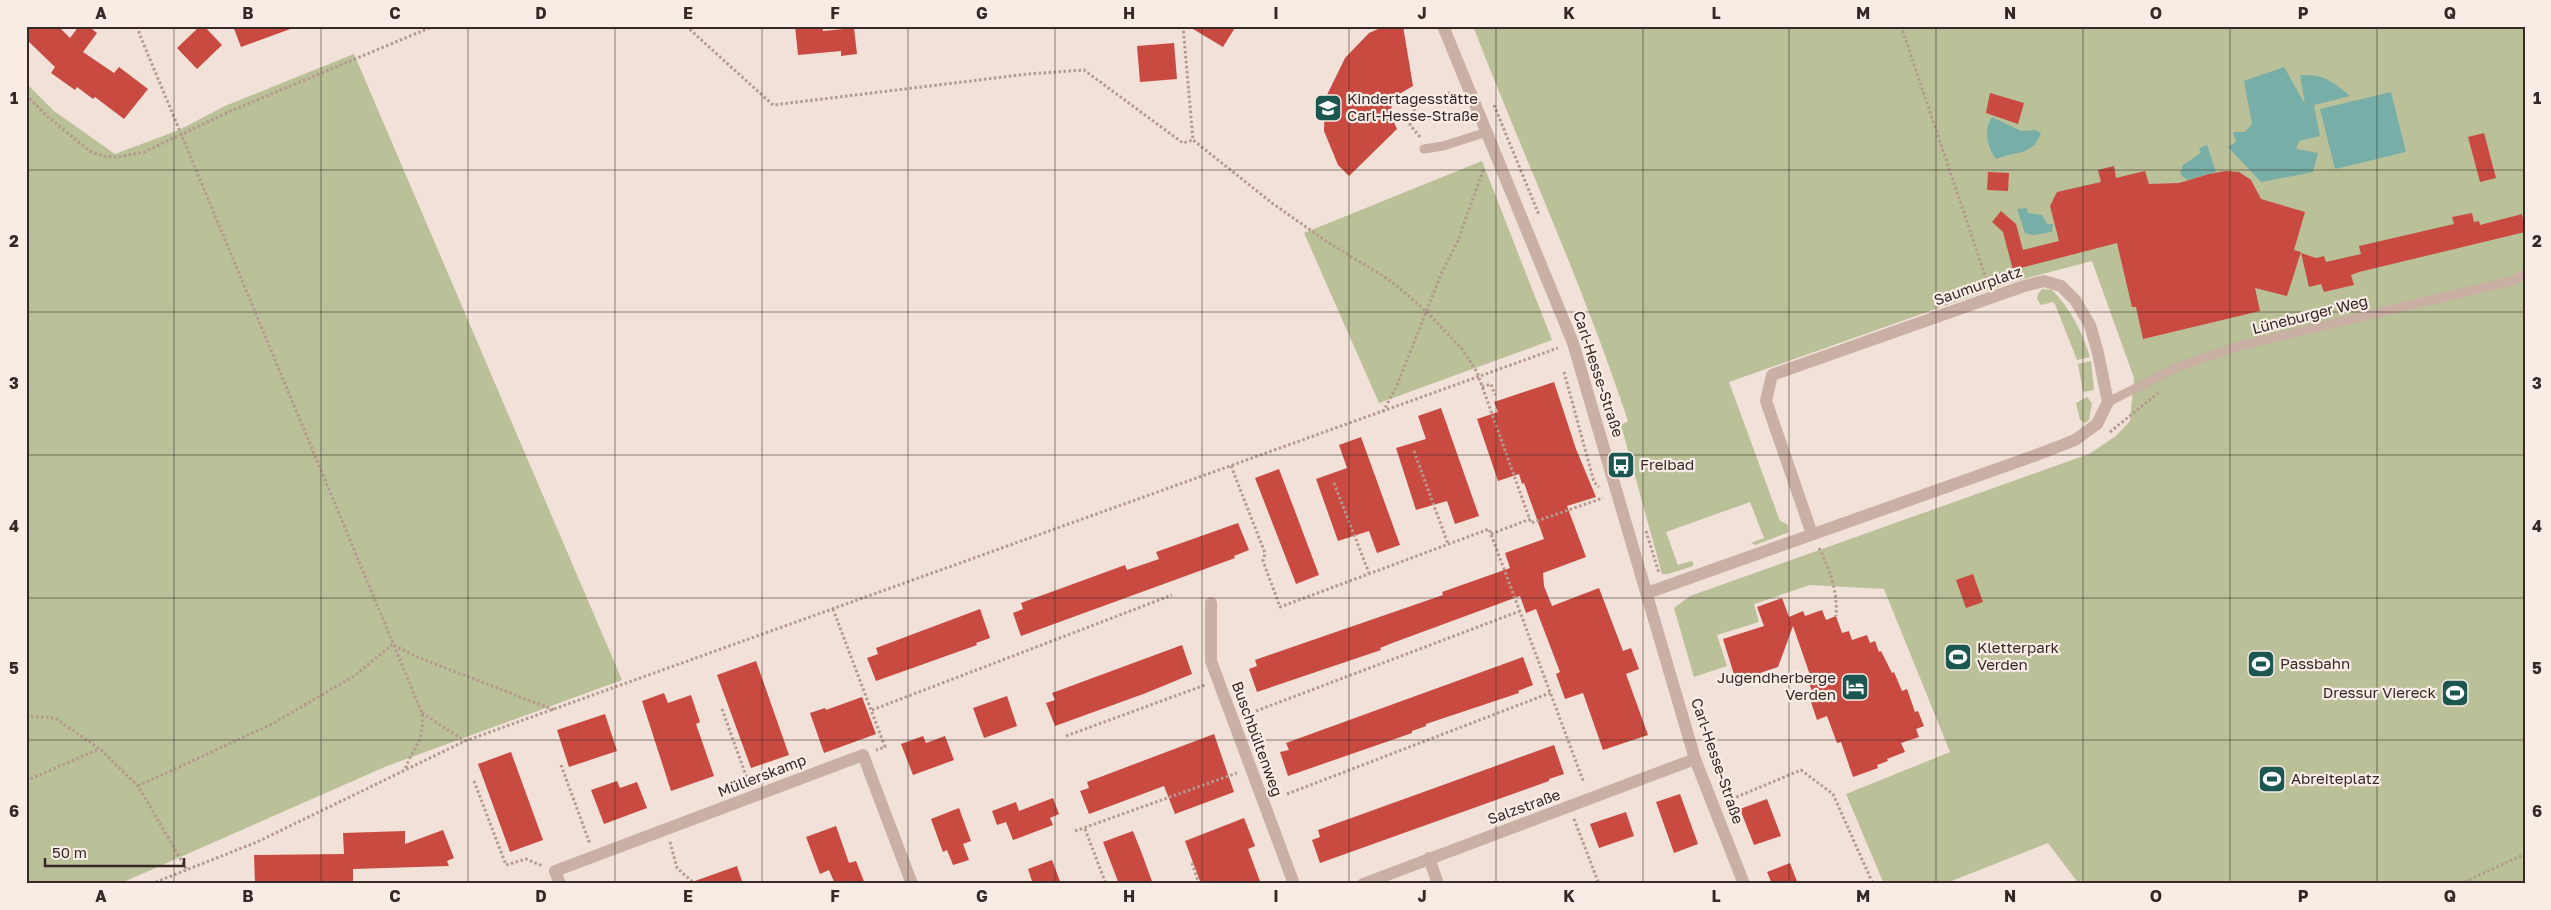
<svg xmlns="http://www.w3.org/2000/svg" width="2551" height="910" font-family="'Golos Text',sans-serif">
<rect width="100%" height="100%" fill="#f1e1d8"/>
<path fill="#bac098" d="M 1473,26 L 2525,26 L 2525,884 L 2079,884 L 2048,843 L 1944,884 L 1884,884 L 1846,794 L 1950,752 L 1884,589 L 1810,585 L 1754,604 L 1759,622 L 1717,635 L 1727,666 L 1694,677 L 1674,608 L 1690,596 L 2089,454 L 2116,436 L 2130,421 L 2134,378 L 2092,261 L 2012,282 L 1729,382 L 1780,521 L 1787,524 L 1789,532 L 1755,545 L 1751,543 L 1764,538 L 1750,502 L 1666,532 L 1678,565 L 1691,561 L 1693,562 L 1693,566 L 1668,574 L 1662,574 L 1621,425 L 1628,421 C 1584,287 1524,158 1473,26 Z
M 354,54 L 622,680 L 387,766 L 119,884 L 26,884 L 26,83 L 54,111 L 115,154 L 179,130 L 225,106 Z
M 1482,161 L 1552,340 L 1379,403 L 1304,233 Z
M 2042,289 L 2052,290 C 2071,309 2082,332 2090,357 L 2077,360 L 2055,304 L 2053,302 L 2041,305 L 2037,299 L 2038,294 Z
M 2091,361 L 2094,390 L 2083,392 L 2078,364 Z
M 2087,397 L 2092,403 L 2089,420 L 2085,423 L 2080,420 L 2076,403 Z"/>
<path fill="#77afa8" d="M 2284,67 L 2305,104 L 2300,75 C 2323,74 2333,81 2350,96 L 2314,105 L 2320,136 L 2299,141 L 2296,149 L 2318,153 L 2313,172 L 2261,182 L 2228,147 L 2236,142 L 2233,132 L 2245,132 L 2252,124 L 2244,81 Z
M 2391,92 L 2406,152 L 2335,169 L 2320,109 Z
M 1992,117 L 2021,131 L 2035,130 L 2041,133 C 2033,156 2016,151 1996,159 C 1987,147 1983,130 1992,117 Z
M 2207,145 L 2216,172 L 2187,180 L 2180,174 L 2183,165 L 2201,153 L 2199,148 Z
M 2027,208 L 2028,213 L 2042,215 L 2047,224 L 2053,224 L 2052,232 L 2033,235 L 2025,233 L 2017,209 Z"/>
<path fill="#c84a40" d="M 26,26 L 58,26 L 70,38 L 79,26 L 88,26 L 97,33 L 83,52 L 114,73 L 119,67 L 148,89 L 124,119 L 95,97 L 93,99 L 77,87 L 75,90 L 51,73 L 55,67 L 26,39 Z
M 200,26 L 204,26 L 222,45 L 197,69 L 177,48 Z
M 233,26 L 293,26 L 293,28 L 241,47 Z
M 795,26 L 822,26 L 823,31 L 854,28 L 857,54 L 841,56 L 841,51 L 798,55 Z
M 1188,26 L 1236,26 L 1223,47 Z
M 1385,26 L 1403,26 L 1413,86 L 1394,97 L 1390,114 L 1397,129 L 1349,176 L 1338,165 L 1324,131 L 1325,99 L 1345,58 L 1369,33 Z
M 1174,43 L 1177,79 L 1140,82 L 1137,46 Z
M 1990,93 L 2024,103 L 2018,124 L 1986,113 Z
M 2484,133 L 2496,178 L 2480,182 L 2468,137 Z
M 2114,166 L 2116,178 L 2145,171 L 2149,184 L 2179,183 L 2209,174 L 2226,171 L 2239,172 L 2251,180 L 2261,199 L 2305,212 L 2294,250 L 2301,252 L 2287,296 L 2255,288 L 2260,311 L 2143,339 L 2136,307 L 2132,307 L 2117,243 L 2013,270 L 2003,232 L 1992,222 L 2001,211 L 2016,224 L 2023,250 L 2059,241 L 2050,206 L 2057,192 L 2101,182 L 2098,170 Z
M 1988,172 L 2009,173 L 2008,191 L 1987,190 Z
M 2472,213 L 2474,222 L 2479,221 L 2480,225 L 2522,214 L 2525,232 L 2359,272 L 2351,275 L 2354,285 L 2324,292 L 2321,284 L 2309,287 L 2301,253 L 2316,258 L 2324,256 L 2326,262 L 2361,254 L 2359,246 L 2454,224 L 2452,217 Z
M 1554,382 L 1576,449 L 1596,497 L 1567,506 L 1586,557 L 1543,573 L 1544,586 L 1552,606 L 1599,588 L 1623,651 L 1631,648 L 1639,669 L 1626,674 L 1648,735 L 1603,750 L 1583,693 L 1565,699 L 1556,674 L 1560,672 L 1536,609 L 1526,613 L 1520,596 L 1395,642 L 1380,648 L 1381,650 L 1257,692 L 1249,669 L 1257,666 L 1255,660 L 1443,595 L 1442,592 L 1510,568 L 1505,553 L 1544,539 L 1524,483 L 1522,484 L 1519,474 L 1498,481 L 1477,419 L 1498,412 L 1494,402 Z
M 1441,408 L 1479,516 L 1455,524 L 1447,501 L 1416,510 L 1396,448 L 1426,439 L 1418,416 Z
M 1361,437 L 1400,545 L 1377,553 L 1369,531 L 1338,541 L 1316,479 L 1347,468 L 1339,445 Z
M 1279,469 L 1319,575 L 1296,584 L 1255,478 Z
M 1238,523 L 1249,550 L 1234,556 L 1235,558 L 1021,636 L 1013,613 L 1023,609 L 1021,603 L 1125,565 L 1127,570 L 1159,559 L 1156,552 Z
M 1973,574 L 1983,602 L 1966,608 L 1956,580 Z
M 1782,598 L 1789,617 L 1803,611 L 1805,616 L 1822,610 L 1826,620 L 1836,616 L 1842,633 L 1849,631 L 1852,640 L 1867,635 L 1870,643 L 1875,641 L 1879,652 L 1881,651 L 1892,673 L 1894,672 L 1902,691 L 1907,689 L 1915,712 L 1918,711 L 1924,726 L 1916,729 L 1919,737 L 1901,743 L 1905,752 L 1887,759 L 1888,761 L 1877,765 L 1878,768 L 1853,777 L 1841,742 L 1837,743 L 1827,716 L 1817,720 L 1809,696 L 1813,694 L 1807,677 L 1810,675 L 1793,626 L 1778,667 L 1736,681 L 1723,639 L 1764,626 L 1757,607 Z
M 980,609 L 990,638 L 976,643 L 977,645 L 876,681 L 867,658 L 878,654 L 876,648 Z
M 1182,645 L 1192,674 L 1146,693 L 1055,726 L 1046,703 L 1055,700 L 1052,693 Z
M 1523,657 L 1533,685 L 1518,691 L 1519,693 L 1426,724 L 1426,726 L 1412,731 L 1412,733 L 1288,776 L 1280,752 L 1289,750 L 1286,743 Z
M 756,661 L 789,755 L 751,768 L 717,675 Z
M 664,693 L 668,703 L 691,695 L 700,722 L 696,724 L 714,776 L 671,791 L 642,701 Z
M 1007,696 L 1017,726 L 984,738 L 973,708 Z
M 862,697 L 876,734 L 824,753 L 810,713 L 825,708 L 826,710 Z
M 605,714 L 617,751 L 569,767 L 557,730 Z
M 1214,734 L 1234,792 L 1175,814 L 1164,786 L 1089,814 L 1080,791 L 1089,788 L 1087,782 Z
M 923,736 L 926,743 L 945,736 L 954,760 L 913,775 L 901,744 Z
M 1554,745 L 1564,774 L 1549,779 L 1549,781 L 1320,863 L 1312,840 L 1320,837 L 1318,830 Z
M 511,752 L 543,840 L 510,852 L 478,764 Z
M 617,781 L 620,788 L 637,782 L 647,808 L 604,824 L 591,790 Z
M 1680,794 L 1698,844 L 1674,853 L 1656,802 Z
M 1053,798 L 1059,814 L 1050,818 L 1053,825 L 1013,840 L 1006,822 L 997,825 L 992,811 L 1016,802 L 1019,811 Z
M 1767,799 L 1781,836 L 1754,845 L 1740,809 Z
M 959,808 L 971,841 L 963,844 L 969,860 L 953,865 L 947,850 L 943,852 L 931,819 Z
M 1626,812 L 1634,836 L 1599,848 L 1590,824 Z
M 1244,818 L 1255,846 L 1248,849 L 1261,884 L 1201,884 L 1185,841 Z
M 836,826 L 849,863 L 856,861 L 865,884 L 835,884 L 829,870 L 820,874 L 806,837 Z
M 443,830 L 454,858 L 447,861 L 449,866 L 353,869 L 353,884 L 255,884 L 254,855 L 344,854 L 343,833 L 405,831 L 405,844 Z
M 1133,831 L 1142,854 L 1153,884 L 1119,884 L 1103,842 Z
M 1052,860 L 1061,884 L 1033,884 L 1028,869 Z
M 1790,863 L 1798,884 L 1772,884 L 1767,872 Z
M 737,866 L 743,884 L 692,884 L 692,882 Z"/>
<g fill="none" stroke-linecap="round" stroke-linejoin="round">
<path stroke="#b5998f" stroke-width="3" stroke-dasharray="2.5 2.5" stroke-linecap="butt" d="M 140,26 L 139,33 L 422,713 C 425,743 413,745 405,770
M 686,26 L 773,105 L 1028,74 L 1084,70 L 1183,143 L 1193,140
M 1183,26 L 1193,140 L 1272,203 L 1326,241 L 1391,281 L 1427,312 L 1462,349 L 1477,372 L 1531,523 L 1603,498
M 1901,26 L 1988,284
M 26,95 L 48,117 L 91,152 L 103,156 L 118,157 L 144,152 L 233,110 L 434,26
M 1494,105 L 1539,215
M 1420,137 L 1410,125 L 1415,107 L 1452,92
M 1564,372 L 1594,482 L 1599,487
M 1482,387 L 1491,384 L 1495,395
M 1383,412 L 1397,385 L 1442,272 L 1457,243 L 1484,168
M 2110,432 L 2158,393
M 1414,451 L 1448,544
M 1231,466 L 1265,553 L 1263,561 L 1280,607 L 1489,529 L 1584,783
M 1334,483 L 1369,573
M 1646,531 L 1659,573
M 1491,534 L 1530,519
M 1819,548 C 1830,571 1838,591 1836,616
M 833,609 L 885,747 L 876,750
M 394,645 L 417,657 L 554,710
M 722,709 L 749,784
M 872,710 L 1172,595
M 1256,711 L 1520,611
M 422,713 L 465,741
M 26,716 L 55,718 L 100,749 L 138,786 L 187,870
M 1066,736 L 1205,685
M 561,765 L 590,844
M 26,781 L 99,749
M 474,781 L 506,865 L 526,859 L 543,866
M 138,786 L 272,724 L 354,676 L 393,644
M 1287,794 L 1550,693
M 1727,801 L 1801,770 L 1833,794 L 1873,884
M 1574,819 L 1599,884
M 1085,829 L 1106,884
M 1075,831 L 1237,773
M 670,842 L 677,868 L 695,884
M 1192,863 L 1199,884
M 151,884 L 257,842 L 465,741 L 1558,348
M 2460,884 L 2525,854"/>
<path stroke="#c9afa4" stroke-width="9" d="M 1424,149 L 1443,146 L 1487,132
M 2108,402 L 2180,366 L 2239,346 L 2515,280 L 2525,273"/>
<path stroke="#c9afa4" stroke-width="12" d="M 1443,26 L 1573,343 L 1695,759 L 1744,884
M 1647,593 L 2034,456 L 2075,440 L 2097,424 L 2108,402 L 2098,353 L 2090,325 L 2075,300 L 2061,286 L 2044,281 L 2024,286 L 1772,375 L 1766,401 L 1812,534
M 1211,603 L 1211,661 L 1294,884
M 1429,858 L 1438,884
M 560,884 L 555,871 L 863,755 L 912,884
M 1363,884 L 1695,759"/>
</g>
<path fill="none" stroke="#352826" stroke-width="1" stroke-opacity="0.55" d="M 174,26 L 174,884M 321,26 L 321,884M 468,26 L 468,884M 615,26 L 615,884M 762,26 L 762,884M 908,26 L 908,884M 1055,26 L 1055,884M 1202,26 L 1202,884M 1349,26 L 1349,884M 1496,26 L 1496,884M 1643,26 L 1643,884M 1789,26 L 1789,884M 1936,26 L 1936,884M 2083,26 L 2083,884M 2230,26 L 2230,884M 2377,26 L 2377,884M 26,170 L 2525,170M 26,312 L 2525,312M 26,455 L 2525,455M 26,598 L 2525,598M 26,740 L 2525,740"/>
<defs>
<g id="school-square" transform="scale(1.4375)"><rect x="-9" y="-9" width="18" height="18" rx="4" fill="#1b5651" stroke="#f9ece4"/><path d="M0-5L7-2L0 1L-7-2ZM-4 1L0 2.5L4 1V4Q0 6-4 4Z" fill="#fff"/></g>
<g id="bus-square" transform="scale(1.4375)"><rect x="-9" y="-9" width="18" height="18" rx="4" fill="#1b5651" stroke="#f9ece4"/><path d="M-5-6H5V4H4V6H2V4H-2V6H-4V4H-5ZM-3.5-4V0h7V-4ZM-3.5 1.2v1.5H-2V1.2ZM2 1.2v1.5H3.5V1.2Z" fill="#fff"/></g>
<g id="stadium-square" transform="scale(1.4375)"><rect x="-9" y="-9" width="18" height="18" rx="4" fill="#1b5651" stroke="#f9ece4"/><path d="M0-5a6.5 5 0 1 0 0 10a6.5 5 0 1 0 0-10ZM-3.5-1.8h7v3.6h-7Z" fill="#fff"/></g>
<g id="hotel-square" transform="scale(1.4375)"><rect x="-9" y="-9" width="18" height="18" rx="4" fill="#1b5651" stroke="#f9ece4"/><path d="M-6-4.5h1.5V1H6V5H4.5V3h-9V5H-6ZM-4 0a1.8 1.8 0 1 1 3.6 0ZM.5 0V-2.5h3Q6-2.5 6 0Z" fill="#fff"/></g>
</defs>
<g fill-rule="evenodd">
<use href="#school-square" x="1328" y="108"/>
<use href="#bus-square" x="1621" y="465"/>
<use href="#stadium-square" x="1958" y="657"/>
<use href="#stadium-square" x="2261" y="664"/>
<use href="#hotel-square" x="1855" y="687"/>
<use href="#stadium-square" x="2455" y="693"/>
<use href="#stadium-square" x="2272" y="779"/>
</g>
<g text-anchor="middle" stroke-width="4.5" stroke-linejoin="round" paint-order="stroke">
<g font-size="15" fill="#352826" stroke="#f9ece4" text-anchor="start">
<text x="1347" y="104">Kindertagesstätte<tspan x="1347" dy="17">Carl-Hesse-Straße</tspan></text>
<text x="1640" y="470">Freibad</text>
<text x="1977" y="653">Kletterpark<tspan x="1977" dy="17">Verden</tspan></text>
<text x="2280" y="669">Passbahn</text>
<text x="1836" y="683" text-anchor="end">Jugendherberge<tspan x="1836" dy="17">Verden</tspan></text>
<text x="2436" y="698" text-anchor="end">Dressur Viereck</text>
<text x="2291" y="784">Abreiteplatz</text>
</g>
<g font-size="15" fill="#352826" stroke="#f9ece4">
<text transform="translate(1978 286) rotate(-19)" y="5">Saumurplatz</text>
<text transform="translate(2310 315) rotate(-14)" y="5">Lüneburger Weg</text>
<text transform="translate(1598 374) rotate(72)" y="5">Carl-Hesse-Straße</text>
<text transform="translate(1257 739) rotate(70)" y="5">Buschbültenweg</text>
<text transform="translate(1717 761) rotate(71)" y="5">Carl-Hesse-Straße</text>
<text transform="translate(762 776) rotate(-21)" y="5">Müllerskamp</text>
<text transform="translate(1524 807) rotate(-20)" y="5">Salzstraße</text>
</g>
</g>
<rect width="2551" height="910" fill="none" stroke="#f9ece4" stroke-width="55"/>
<path d="M45 858v8h139v-8" fill="none" stroke="#352826" stroke-width="2.5"/>
<text x="52" y="858" font-size="15" fill="#352826" stroke="#f9ece4" stroke-width="4" paint-order="stroke">50 m</text>
<rect x="28" y="28" width="2496" height="854" fill="none" stroke="#352826" stroke-width="2"/>
<g font-size="16" text-anchor="middle" font-weight="bold" fill="#352826">
<text x="101" y="19">A</text>
<text x="248" y="19">B</text>
<text x="395" y="19">C</text>
<text x="541" y="19">D</text>
<text x="688" y="19">E</text>
<text x="835" y="19">F</text>
<text x="982" y="19">G</text>
<text x="1129" y="19">H</text>
<text x="1276" y="19">I</text>
<text x="1422" y="19">J</text>
<text x="1569" y="19">K</text>
<text x="1716" y="19">L</text>
<text x="1863" y="19">M</text>
<text x="2010" y="19">N</text>
<text x="2156" y="19">O</text>
<text x="2303" y="19">P</text>
<text x="2450" y="19">Q</text>
<text x="14" y="104">1</text>
<text x="2537" y="104">1</text>
<text x="14" y="247">2</text>
<text x="2537" y="247">2</text>
<text x="14" y="389">3</text>
<text x="2537" y="389">3</text>
<text x="14" y="532">4</text>
<text x="2537" y="532">4</text>
<text x="14" y="674">5</text>
<text x="2537" y="674">5</text>
<text x="14" y="817">6</text>
<text x="2537" y="817">6</text>
<text x="101" y="902">A</text>
<text x="248" y="902">B</text>
<text x="395" y="902">C</text>
<text x="541" y="902">D</text>
<text x="688" y="902">E</text>
<text x="835" y="902">F</text>
<text x="982" y="902">G</text>
<text x="1129" y="902">H</text>
<text x="1276" y="902">I</text>
<text x="1422" y="902">J</text>
<text x="1569" y="902">K</text>
<text x="1716" y="902">L</text>
<text x="1863" y="902">M</text>
<text x="2010" y="902">N</text>
<text x="2156" y="902">O</text>
<text x="2303" y="902">P</text>
<text x="2450" y="902">Q</text>
</g>
</svg>
